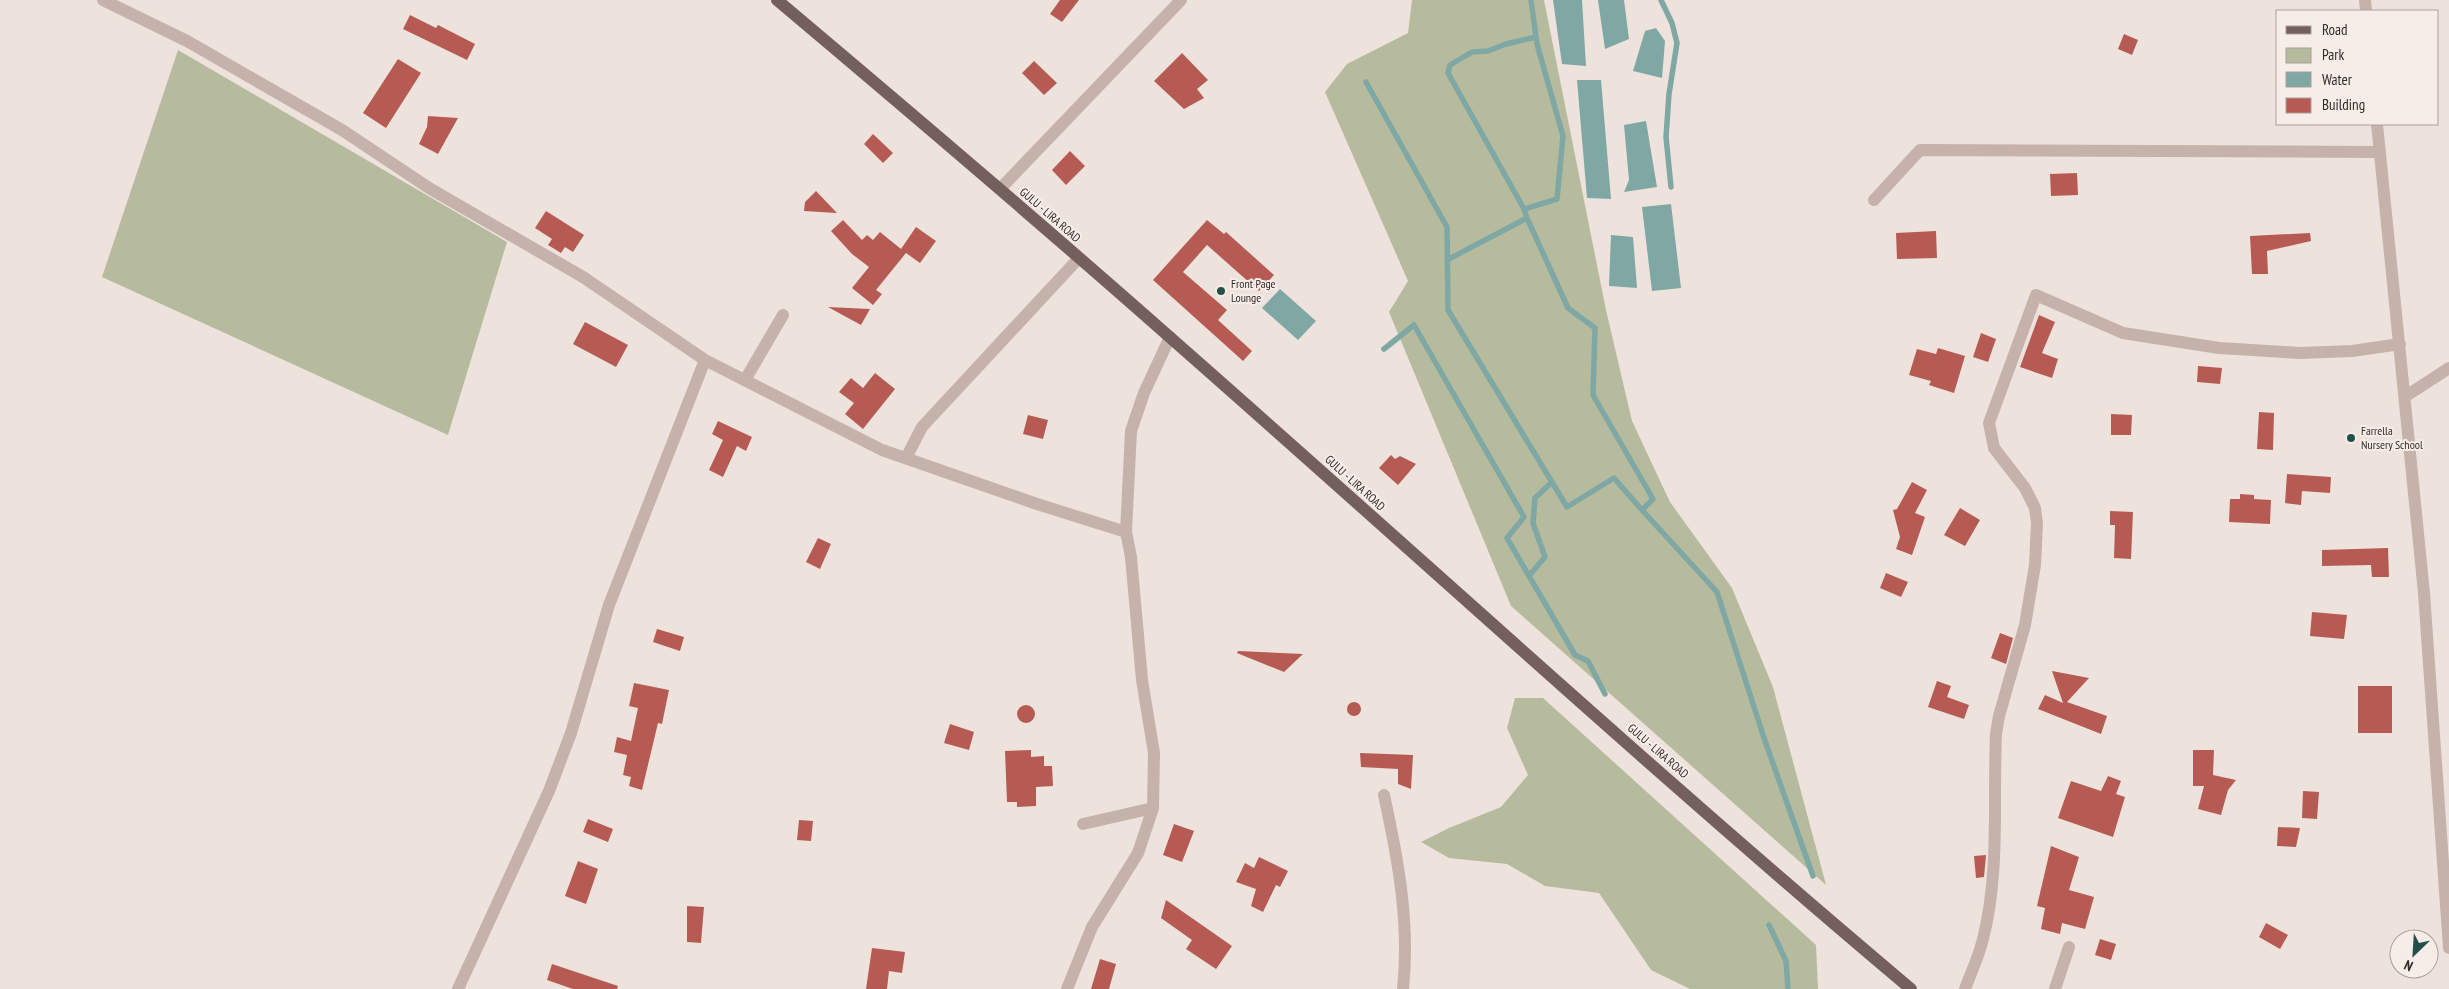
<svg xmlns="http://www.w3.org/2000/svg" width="2449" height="989" font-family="'PT Sans Narrow',sans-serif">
<rect width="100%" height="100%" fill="#eee3dc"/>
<path fill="#b6bb9e" d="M 1412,0 L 1544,0 L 1606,310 L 1632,421 L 1670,502 L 1732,588 L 1773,687 L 1826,885 L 1511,606 L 1389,312 L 1408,281 L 1325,92 L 1347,64 L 1408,33 Z
M 178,50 L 507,242 L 448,435 L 102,277 Z
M 1515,698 L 1543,698 L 1816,945 L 1818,989 L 1690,989 L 1651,970 L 1599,893 L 1545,886 L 1507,864 L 1449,858 L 1421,842 L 1449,828 L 1501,807 L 1528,775 L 1507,728 Z"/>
<path fill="#7fa7a3" d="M 1553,0 L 1582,0 L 1586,66 L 1562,64 Z
M 1598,0 L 1624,0 L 1629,39 L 1605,49 Z
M 1656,28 L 1665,41 L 1662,78 L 1633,71 L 1645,31 Z
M 1577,80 L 1601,80 L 1611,199 L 1587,198 Z
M 1646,121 L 1657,187 L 1624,192 L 1629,180 L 1624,125 Z
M 1671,204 L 1681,288 L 1652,291 L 1642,207 Z
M 1611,235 L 1633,237 L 1637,288 L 1609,286 Z
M 1280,289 L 1316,321 L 1298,340 L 1262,308 Z"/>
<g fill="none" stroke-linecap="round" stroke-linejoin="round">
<path stroke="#7fa7a3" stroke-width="5.5" d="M 1531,0 L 1537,44 L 1563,136 L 1557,199 L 1524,209 L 1527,218 L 1568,308 L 1595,328 L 1593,395 L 1653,499 L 1642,510 L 1717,592 L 1765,741 L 1813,876
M 1661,0 L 1672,23 L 1677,43 L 1669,94 L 1666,137 L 1671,187
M 1366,82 L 1447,227 L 1448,310 L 1567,507 L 1614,478 L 1642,510
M 1524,209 L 1448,73 L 1450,65 L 1472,52 L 1488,51 L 1506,44 L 1536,37
M 1447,260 L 1527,218
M 1384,349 L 1414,325 L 1524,517 L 1507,538 L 1575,655 L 1588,661 L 1605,694
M 1529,576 L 1545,557 L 1533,523 L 1535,498 L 1552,482
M 1769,925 L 1786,961 L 1788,989"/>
</g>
<path fill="#b65b53" d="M 1060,0 L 1079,0 L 1062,22 L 1050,14 Z
M 410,15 L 436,28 L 438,25 L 475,44 L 467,60 L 403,29 Z
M 2124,34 L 2138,40 L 2132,55 L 2118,49 Z
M 1182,53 L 1208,80 L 1197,89 L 1204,98 L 1184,109 L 1154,81 Z
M 398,59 L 421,73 L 386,128 L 363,113 Z
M 1034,61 L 1057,83 L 1044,95 L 1022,73 Z
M 428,116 L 458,118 L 438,154 L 419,144 L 427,127 Z
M 873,134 L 893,153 L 883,163 L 864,144 Z
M 1070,151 L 1085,166 L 1066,185 L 1052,170 Z
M 2077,173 L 2078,195 L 2051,196 L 2050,174 Z
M 816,191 L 837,213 L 804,211 L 805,202 Z
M 546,211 L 584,235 L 573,252 L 565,247 L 561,253 L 548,245 L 552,239 L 535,228 Z
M 843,220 L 862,240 L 867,235 L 873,240 L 880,232 L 901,249 L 916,227 L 936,241 L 920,263 L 906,253 L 876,290 L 882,294 L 873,305 L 852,288 L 869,267 L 852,254 L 831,231 Z
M 1207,220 L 1224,234 L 1226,232 L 1274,275 L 1259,291 L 1207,245 L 1183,272 L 1227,310 L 1218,320 L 1252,351 L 1243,361 L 1153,280 Z
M 1936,231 L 1937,258 L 1897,259 L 1896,233 Z
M 2310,233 L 2311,241 L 2267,251 L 2268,274 L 2252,274 L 2250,236 Z
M 828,307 L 870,309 L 861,325 Z
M 2039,315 L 2055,322 L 2042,353 L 2058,359 L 2052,378 L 2020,367 Z
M 585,322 L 628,345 L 616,367 L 573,344 Z
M 1981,333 L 1996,339 L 1988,362 L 1973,357 Z
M 1938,348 L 1965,356 L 1954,393 L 1929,385 L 1931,381 L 1909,375 L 1917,349 L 1936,354 Z
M 2198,366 L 2222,368 L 2220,384 L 2197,382 Z
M 875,373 L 895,389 L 863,429 L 845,414 L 854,403 L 839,392 L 851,378 L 863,388 Z
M 2259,412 L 2274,413 L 2273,450 L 2257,449 Z
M 2111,414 L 2132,415 L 2131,435 L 2111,435 Z
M 1028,415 L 1048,420 L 1043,439 L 1023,434 Z
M 718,421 L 752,437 L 746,451 L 737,446 L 723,477 L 709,470 L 723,440 L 712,434 Z
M 1391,455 L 1395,459 L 1400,456 L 1416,464 L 1398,485 L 1379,468 Z
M 2287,474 L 2331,477 L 2330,493 L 2302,491 L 2301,505 L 2285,503 Z
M 1912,482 L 1927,490 L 1915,513 L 1925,517 L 1912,555 L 1896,549 L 1900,537 L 1893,510 L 1897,509 Z
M 2240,494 L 2254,495 L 2254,499 L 2271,500 L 2270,524 L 2229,522 L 2230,499 L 2240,499 Z
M 1960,508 L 1980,520 L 1965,546 L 1944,535 Z
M 2110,511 L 2133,512 L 2131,559 L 2114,558 L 2115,525 L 2110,525 Z
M 818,538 L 831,544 L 820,569 L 806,562 Z
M 2388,548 L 2389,577 L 2372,577 L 2371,565 L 2322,566 L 2322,550 Z
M 1886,573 L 1908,582 L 1901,597 L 1880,588 Z
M 2312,612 L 2347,615 L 2344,639 L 2310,636 Z
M 657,629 L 684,637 L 680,651 L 653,642 Z
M 2000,633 L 2013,638 L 2006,664 L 1991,658 Z
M 1238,651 L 1303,654 L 1284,672 L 1237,653 Z
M 2052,671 L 2089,678 L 2067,702 L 2107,716 L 2101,734 L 2038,709 L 2045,695 L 2063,703 Z
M 1937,681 L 1951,686 L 1947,697 L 1969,705 L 1964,719 L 1928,707 Z
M 634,683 L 669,690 L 662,724 L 658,723 L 642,790 L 629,786 L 631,777 L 623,775 L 627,755 L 614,752 L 617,737 L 631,741 L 638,708 L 629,706 Z
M 2358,686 L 2392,686 L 2392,733 L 2358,733 Z
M1347 709a7 7 0 1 1 14 0a7 7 0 1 1-14 0Z
M1017 714a9 9 0 1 1 18 0a9 9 0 1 1-18 0Z
M 950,724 L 974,732 L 969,750 L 944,743 Z
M 1031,750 L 1031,757 L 1044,756 L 1044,766 L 1052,766 L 1053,786 L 1036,787 L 1036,806 L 1017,807 L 1017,802 L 1007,802 L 1005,751 Z
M 2193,750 L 2214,750 L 2213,775 L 2236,780 L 2228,790 L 2221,815 L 2198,809 L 2204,786 L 2193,786 Z
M 1360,753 L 1413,755 L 1411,789 L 1398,784 L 1398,769 L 1361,767 Z
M 2108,776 L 2121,781 L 2116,794 L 2125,797 L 2113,837 L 2058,818 L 2071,781 L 2101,791 Z
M 2303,791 L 2319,792 L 2317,819 L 2302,818 Z
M 588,819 L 613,829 L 608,842 L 583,832 Z
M 799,820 L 813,821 L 811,841 L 797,840 Z
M 1174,824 L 1194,831 L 1182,862 L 1163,855 Z
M 2278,827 L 2300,828 L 2296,847 L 2277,846 Z
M 2051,846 L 2079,857 L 2069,890 L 2094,897 L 2085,929 L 2062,923 L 2060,934 L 2041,929 L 2045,908 L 2037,906 Z
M 1986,855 L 1984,877 L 1976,878 L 1974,856 Z
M 1259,857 L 1288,871 L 1280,887 L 1276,885 L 1263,912 L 1251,906 L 1256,889 L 1236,882 L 1245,863 L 1254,868 Z
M 578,861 L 598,869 L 586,904 L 565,896 Z
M 1166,900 L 1232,946 L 1216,969 L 1186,949 L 1192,940 L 1161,918 Z
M 687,906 L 704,907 L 701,943 L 687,942 Z
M 2266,923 L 2288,935 L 2280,949 L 2259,937 Z
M 2100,939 L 2116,944 L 2111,960 L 2095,955 Z
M 872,948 L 905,952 L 902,973 L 889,971 L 887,989 L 866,989 Z
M 1100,959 L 1116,964 L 1109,989 L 1091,989 Z
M 552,964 L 618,986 L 617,989 L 573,989 L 547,980 Z"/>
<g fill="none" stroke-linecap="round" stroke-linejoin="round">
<path stroke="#c5b2aa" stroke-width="12" d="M 103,0 L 187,41 L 342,130 L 429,188 L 583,277 L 705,360 L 882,450 L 1034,503 L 1126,532
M 2365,0 L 2366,11
M 2377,124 L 2424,593 L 2449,948
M 1000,189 L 1181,0
M 1874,200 L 1920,150 L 2379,152
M 745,380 L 783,315
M 2406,396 L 2449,368
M 906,458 L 922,427 L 1079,258
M 1384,795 C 1398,859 1410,923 1403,989
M 1083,824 L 1153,808
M 458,989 L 549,791 L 571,733 L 609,605 L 705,360
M 1067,989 L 1092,927 L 1138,853 L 1153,808 L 1154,753 L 1142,680 L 1131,557 L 1126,532 L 1131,431 L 1144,393 L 1170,337
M 1965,989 C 1971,973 1979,956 1983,939 C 2000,872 1993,802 1996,734 L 1999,716 L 2025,625 L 2035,565 L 2037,523 L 2035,508 L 2025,488 L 1994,448 L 1989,423 L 2036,295 L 2123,333 L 2219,348 L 2300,353 L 2352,351 L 2400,344
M 2055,989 L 2069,947"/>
<path stroke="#735f5b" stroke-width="12" d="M 777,0 C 910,112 1043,225 1173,340 C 1419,556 1660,778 1911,989"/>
</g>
<g fill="#234f4b" stroke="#f7ede8" stroke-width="2">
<circle cx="1221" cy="291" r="5"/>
<circle cx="2351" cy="438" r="5"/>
</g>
<g text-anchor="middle" stroke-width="4" stroke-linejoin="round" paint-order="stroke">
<g font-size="12" fill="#332a28" stroke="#f7ede8">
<text transform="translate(1050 215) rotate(41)" y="4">GULU - LIRA ROAD</text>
<text transform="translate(1355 483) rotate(42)" y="4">GULU - LIRA ROAD</text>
<text transform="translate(1658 751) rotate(41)" y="4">GULU - LIRA ROAD</text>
</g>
<g font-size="12" fill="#332a28" stroke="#f7ede8" text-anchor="start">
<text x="1231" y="288">Front Page<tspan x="1231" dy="14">Lounge</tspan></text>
<text x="2361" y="435">Farrella<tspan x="2361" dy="14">Nursery School</tspan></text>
</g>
</g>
<rect x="2276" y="10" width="162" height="115" fill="#f7ede8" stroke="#a99f9b"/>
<rect x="2286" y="26" width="25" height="8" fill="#735f5b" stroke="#a99f9b"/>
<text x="2322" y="35" font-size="15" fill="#332a28">Road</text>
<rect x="2286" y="48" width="25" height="15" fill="#b6bb9e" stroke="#a99f9b"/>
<text x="2322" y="60" font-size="15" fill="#332a28">Park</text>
<rect x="2286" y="72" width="25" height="15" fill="#7fa7a3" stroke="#a99f9b"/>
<text x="2322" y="85" font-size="15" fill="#332a28">Water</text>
<rect x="2286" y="98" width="25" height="15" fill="#b65b53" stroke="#a99f9b"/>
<text x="2322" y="110" font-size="15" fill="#332a28">Building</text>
<g transform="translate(2414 954) rotate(205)"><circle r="24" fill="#f7ede8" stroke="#a99f9b"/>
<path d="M0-4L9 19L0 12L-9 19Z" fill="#234f4b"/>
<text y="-8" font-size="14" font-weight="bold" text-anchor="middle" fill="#332a28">N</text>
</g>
</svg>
